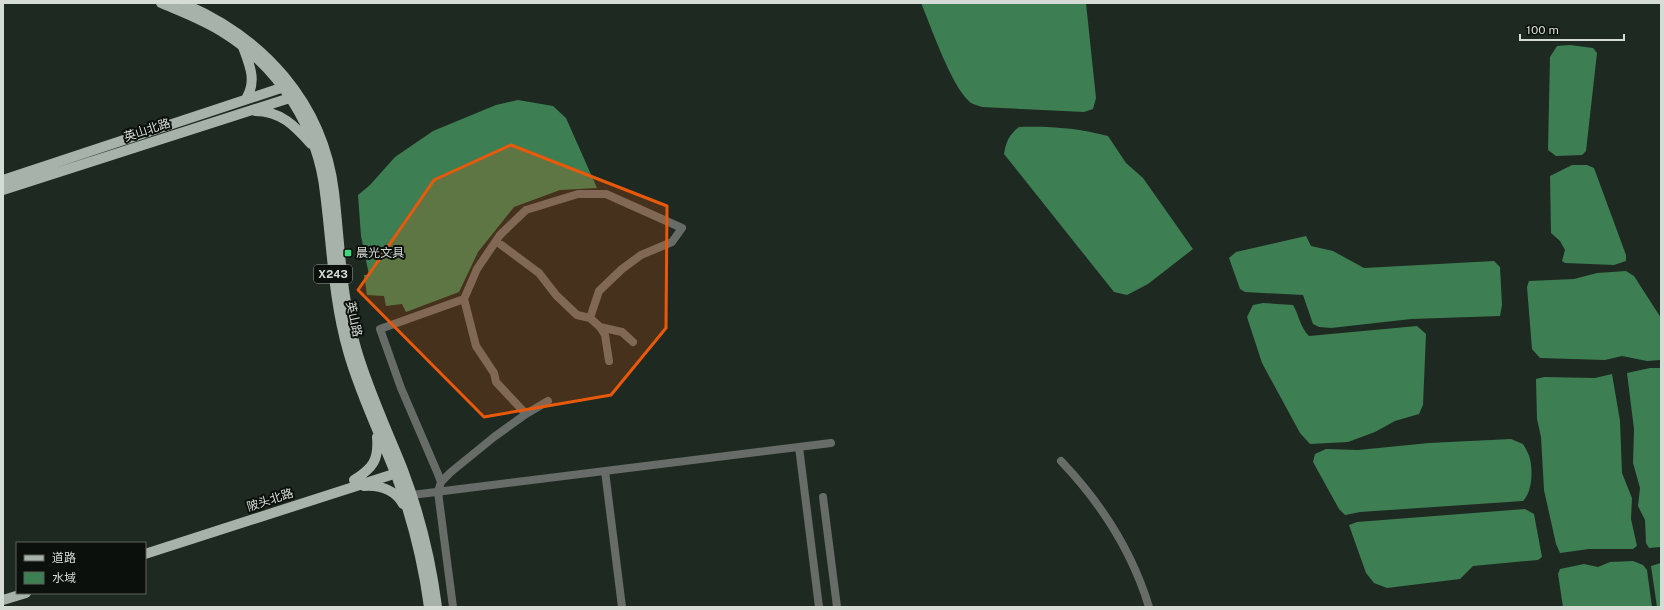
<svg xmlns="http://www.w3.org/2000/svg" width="1664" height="610" font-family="'Public Sans','Noto Sans SC',sans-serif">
<rect width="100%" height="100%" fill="#1e2921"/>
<path fill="#3d7e53" d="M 921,3 L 1086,3 L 1096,98 L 1093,109 L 1084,112 L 982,107 C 979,106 976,105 973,104 C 953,92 931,26 921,3 Z
M 1570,45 L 1593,48 L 1597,53 L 1586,151 L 1582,155 L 1556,156 L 1548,150 L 1550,57 L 1557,46 Z
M 518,100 L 553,106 L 566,118 L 597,188 L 560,190 L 514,207 L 478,252 L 459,292 L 406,312 L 402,304 L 386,306 L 384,296 L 367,295 L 364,275 L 369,275 L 361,236 L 358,195 L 370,185 L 395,157 L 433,131 L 496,105 Z
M 1019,127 C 1049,126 1078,128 1108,136 L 1126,163 L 1143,178 L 1193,249 L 1148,284 L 1127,295 L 1114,292 L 1004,154 C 1006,142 1009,135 1019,127 Z
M 1572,165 L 1587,165 L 1594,168 L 1626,255 L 1626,261 L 1614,265 L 1565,263 L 1562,261 L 1565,250 L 1560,241 L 1551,233 L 1550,176 Z
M 1306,236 L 1311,246 L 1333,251 L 1364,268 L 1494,261 L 1500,267 L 1502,305 L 1500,316 L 1411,319 L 1331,328 L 1319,327 L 1313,324 L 1303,295 L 1245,292 L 1240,289 L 1229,258 L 1236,252 Z
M 1626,271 L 1634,276 L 1661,318 L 1661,360 L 1647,361 L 1622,356 L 1605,360 L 1540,358 L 1532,349 L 1527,287 L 1529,281 L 1574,279 L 1597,273 Z
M 1263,303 L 1293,305 C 1299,315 1300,327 1309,336 L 1417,326 L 1426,334 L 1423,405 L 1419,414 L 1395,421 L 1375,432 L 1348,442 L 1310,444 L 1300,433 L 1262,363 L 1247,317 L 1253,305 Z
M 1650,368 L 1661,368 L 1661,547 L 1649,548 L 1646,543 L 1645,520 L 1638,506 L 1640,488 L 1633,463 L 1634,429 L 1627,373 Z
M 1612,374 L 1620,421 L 1622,473 L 1632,498 L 1631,519 L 1637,546 L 1633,549 L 1589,549 L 1560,553 L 1556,544 L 1544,490 L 1541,437 L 1537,419 L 1536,379 L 1544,377 L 1595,378 Z
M 1511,439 L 1523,444 C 1526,449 1529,454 1530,459 C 1533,472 1532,492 1523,501 L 1360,512 L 1345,515 L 1339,509 L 1313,462 L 1315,454 L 1326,449 L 1358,450 L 1429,443 Z
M 1525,509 L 1534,514 L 1542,557 L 1538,560 L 1473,566 L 1460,579 L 1387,588 L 1374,583 L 1366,573 L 1349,525 L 1357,522 Z
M 1633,561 L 1643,565 L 1647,570 L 1652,607 L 1563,607 L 1558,574 L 1560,569 L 1584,564 L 1598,567 L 1610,562 Z
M 1661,563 L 1661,607 L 1657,607 L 1651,566 Z"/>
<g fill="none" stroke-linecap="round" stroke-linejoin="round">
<path stroke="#676c68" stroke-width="8" d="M 496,241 L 539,273 L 556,295 L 577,315 L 590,318
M 600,327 L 605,335 L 609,361
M 526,414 L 496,382 L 494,373 L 476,346 L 464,299 L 477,269 L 500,235 L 526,210 L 578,194 L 606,194 L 682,228 L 672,242 L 641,255 L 622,269 L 599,291 L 590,318 L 600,327 L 622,332 L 633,342
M 799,447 L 819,607
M 1061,461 C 1101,503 1132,551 1149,607
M 605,471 L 622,607
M 441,482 L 438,474 L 401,388 L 380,329 L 464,299
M 412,495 L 831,443
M 823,497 L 837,607
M 453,607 L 438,492 L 441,482 L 451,472 L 494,437 L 526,414 L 548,401"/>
<path stroke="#a7b3aa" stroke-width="10" d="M 161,3 C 182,12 204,20 224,33 C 279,67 318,128 325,193 C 332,246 333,299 348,351 C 360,394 380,434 396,475 C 412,518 423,562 429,607
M 182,3 C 263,37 323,102 334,192 C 340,244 341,297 356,348 C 368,390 387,430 403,470 C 420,515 431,560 437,607
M 243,47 C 250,66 257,81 246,99
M 255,111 C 281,111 295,126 311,144
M 3,180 L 287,86
M 3,190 L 296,96
M 354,480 C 373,468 379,460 377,437
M 364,486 C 380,485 395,490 403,504
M 145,554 L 400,472
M 3,600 L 26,593"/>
</g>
<path fill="#e8590c" fill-opacity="0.2" stroke="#e8590c" stroke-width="3" stroke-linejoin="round" d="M 511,145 L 667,206 L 666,328 L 611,395 L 484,417 L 358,290 L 434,180 Z"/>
<rect fill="#3dd77e" stroke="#0c100d" stroke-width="1.5" x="344" y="249" width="8" height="8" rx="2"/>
<g text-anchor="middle" stroke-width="4" stroke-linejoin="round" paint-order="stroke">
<rect fill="#0c100d" stroke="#999f9a" stroke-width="1" x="314" y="265" width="38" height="18" rx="3"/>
<g font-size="11" font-weight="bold" fill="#d5dcd6">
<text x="333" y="278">X243</text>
</g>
<g font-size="12" fill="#d5dcd6" stroke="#0c100d">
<text transform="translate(147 130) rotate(-18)" y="4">英山北路</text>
<text transform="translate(354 319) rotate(78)" y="4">英山路</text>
<text transform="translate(270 500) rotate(-18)" y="4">陂头北路</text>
</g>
<g font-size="12" fill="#d5dcd6" stroke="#0c100d" text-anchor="start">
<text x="356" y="257">晨光文具</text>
</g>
</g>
<rect width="1664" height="610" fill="none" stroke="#d5dcd6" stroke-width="8"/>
<rect x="16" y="542" width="130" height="52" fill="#0c100d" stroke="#5c625d"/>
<rect x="24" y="555" width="20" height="6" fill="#a7b3aa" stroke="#5c625d"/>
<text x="52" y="562" font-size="12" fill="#d5dcd6">道路</text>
<rect x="24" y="572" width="20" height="12" fill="#3d7e53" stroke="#5c625d"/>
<text x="52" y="582" font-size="12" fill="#d5dcd6">水域</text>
<path d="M1520 34v6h104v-6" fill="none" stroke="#d5dcd6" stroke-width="2"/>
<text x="1526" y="34" font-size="12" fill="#d5dcd6" stroke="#0c100d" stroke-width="3" paint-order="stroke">100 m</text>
</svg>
